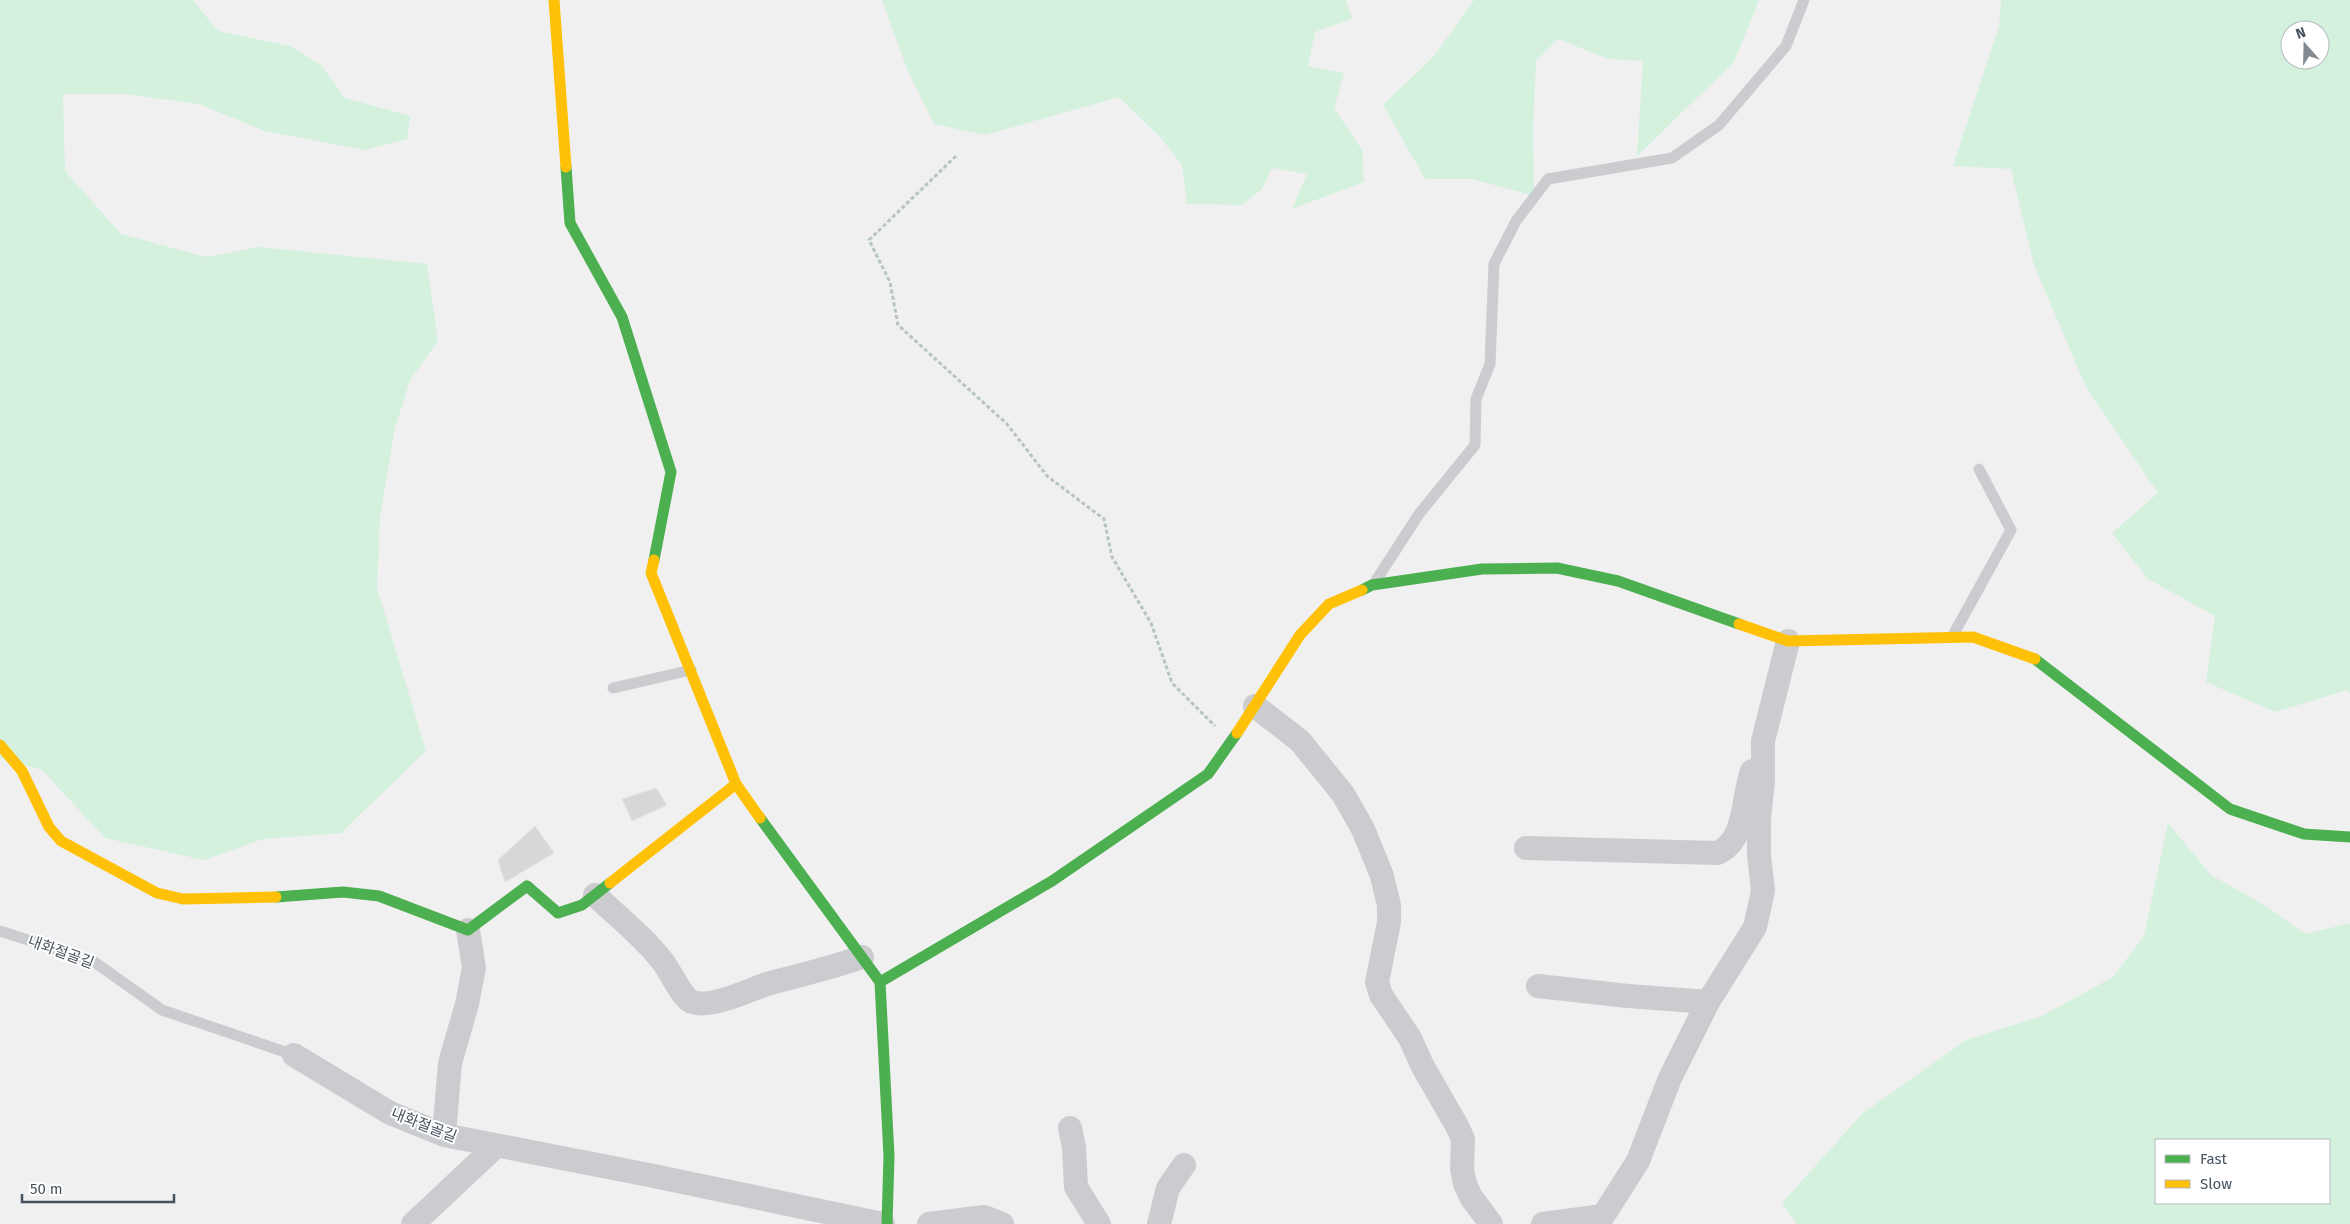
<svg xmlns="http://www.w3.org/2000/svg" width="2350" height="1224" font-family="'Fira Sans','Noto Sans KR',sans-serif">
<rect width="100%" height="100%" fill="#f1f0f0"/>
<path fill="#d4f1de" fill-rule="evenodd" d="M 0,0 L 193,0 L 218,31 L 290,46 L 321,65 L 345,98 L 410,116 L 407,139 L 364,150 L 265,131 L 199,104 L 123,94 L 63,94 L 65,171 L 121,234 L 206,257 L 259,247 L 427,264 L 438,341 L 410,380 L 395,428 L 380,518 L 377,588 L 426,751 L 341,833 L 263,839 L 204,860 L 105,838 L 42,770 L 0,758 Z
M 882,0 L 1346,0 L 1352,19 L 1315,32 L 1308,66 L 1344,73 L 1334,108 L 1362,150 L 1364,182 L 1292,209 L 1307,174 L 1272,168 L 1262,189 L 1242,205 L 1187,204 L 1182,165 L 1161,138 L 1119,97 L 985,135 L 934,124 L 907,69 Z
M 1474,0 L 1759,0 L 1734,62 L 1637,156 L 1643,61 L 1608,59 L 1558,39 L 1536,61 L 1533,128 L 1534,196 L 1472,179 L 1425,179 L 1383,105 L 1434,56 Z
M 2001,0 L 2350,0 L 2350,693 L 2347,690 L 2275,712 L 2206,682 L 2215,616 L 2148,579 L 2112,533 L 2158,493 L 2086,387 L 2034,265 L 2011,169 L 1953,166 L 1999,26 ZM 2290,30 L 2320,30 L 2320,60 L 2290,60 Z
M 2168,823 L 2211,875 L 2269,908 L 2305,934 L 2350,923 L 2350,1224 L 1797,1224 L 1782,1203 L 1862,1114 L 1966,1040 L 2042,1016 L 2113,977 L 2144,936 ZM 2156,1140 L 2329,1140 L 2329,1203 L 2156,1203 Z"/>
<path fill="#d7d7d9" stroke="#e2e2e3" d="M 656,788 L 667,805 L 632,821 L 622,799 Z
M 535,826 L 554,853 L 505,882 L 498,860 Z"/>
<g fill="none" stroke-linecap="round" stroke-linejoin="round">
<path stroke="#b7c5c0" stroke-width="3" stroke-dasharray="4 2.5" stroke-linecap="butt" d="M 956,156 L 869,240 L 890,282 L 898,325 L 1007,424 L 1047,476 L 1104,519 L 1112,557 L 1151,623 L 1172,683 L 1215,726"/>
<path stroke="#cacccf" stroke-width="11" d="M 1375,582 L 1419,514 L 1475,445 L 1476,399 L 1490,364 L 1494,264 L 1516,221 L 1548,179 L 1672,158 L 1719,125 L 1786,46 L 1804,0
M 1952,637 L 2011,530 L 1979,469
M 613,688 L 691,670
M 0,931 L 93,961 L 162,1010 L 294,1055"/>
<path stroke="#cacccf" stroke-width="24" d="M 1255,706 L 1300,741 L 1343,794 L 1363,829 L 1382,876 L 1389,905 L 1389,922 L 1377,982 L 1381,995 L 1410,1038 L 1422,1065 L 1457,1126 L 1463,1139 L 1462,1169 L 1465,1184 L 1471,1197 L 1491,1224
M 1526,848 L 1717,853 C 1747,841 1742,797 1752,771
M 595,895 C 617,916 644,937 663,962 C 671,972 681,997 692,1002 C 711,1009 751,989 770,983 C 801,975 831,968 862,957
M 1538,986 L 1628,996 L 1708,1002
M 294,1055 L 390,1113 L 444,1135 L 649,1175 L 883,1224
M 1070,1128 L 1074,1147 L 1076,1187 L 1099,1224
M 444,1135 L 450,1063 L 467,1004 L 474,968 L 468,930
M 413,1224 L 495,1147
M 929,1224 L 984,1217 L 1002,1224
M 1159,1224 L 1168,1188 L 1184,1165
M 1543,1224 L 1603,1216 L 1638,1161 L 1670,1078 L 1708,1002 L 1755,927 L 1763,891 L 1759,855 L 1759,819 L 1763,781 L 1763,741 L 1788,641"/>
<path stroke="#4caf50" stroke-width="11" d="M 566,167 L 570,223 L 622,317 L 671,472 L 654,560
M 1362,590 L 1372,585 L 1482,569 L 1557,568 L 1618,581 L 1739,624
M 2035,659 L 2230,809 L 2304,834 L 2350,837
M 760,818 L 880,982
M 276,897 L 343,892 L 379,896 L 468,930 L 527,886 L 558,913 L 582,905 L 610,883
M 887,1224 L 889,1156 L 880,982 L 1052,881 L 1208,774 L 1237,733"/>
<path stroke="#ffc107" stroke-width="11" d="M 554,0 L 566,167
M 654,560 L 651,573 L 736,784 L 760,818
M 1739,624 L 1788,641 L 1973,637 L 2035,659
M 1237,733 L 1300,635 L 1329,604 L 1362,590
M 0,745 L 22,771 L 49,827 L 61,841 L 157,893 L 183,899 L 276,897
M 610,883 L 736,784"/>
</g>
<g text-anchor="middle" stroke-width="4" stroke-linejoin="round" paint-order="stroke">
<g font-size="15" fill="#47535e" stroke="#fff">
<text transform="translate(61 952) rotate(20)" y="5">내화절골길</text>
<text transform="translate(424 1125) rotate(21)" y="5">내화절골길</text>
</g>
</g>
<rect x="2155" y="1139" width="175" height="65" fill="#ffffff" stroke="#b5babf"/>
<rect x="2165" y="1155" width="25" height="8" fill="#4caf50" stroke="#b5babf"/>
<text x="2200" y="1164" font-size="15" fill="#47535e">Fast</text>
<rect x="2165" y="1180" width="25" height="8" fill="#ffc107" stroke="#b5babf"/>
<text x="2200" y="1189" font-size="15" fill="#47535e">Slow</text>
<g transform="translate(2305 45) rotate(340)"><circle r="24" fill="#ffffff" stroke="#b5babf"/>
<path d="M0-4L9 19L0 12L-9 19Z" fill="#828a91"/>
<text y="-8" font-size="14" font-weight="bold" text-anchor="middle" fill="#47535e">N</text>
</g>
<path d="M22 1194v8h152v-8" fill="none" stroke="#47535e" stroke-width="2.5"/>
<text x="30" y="1194" font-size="15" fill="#47535e" stroke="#ffffff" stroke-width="4" paint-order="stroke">50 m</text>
</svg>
